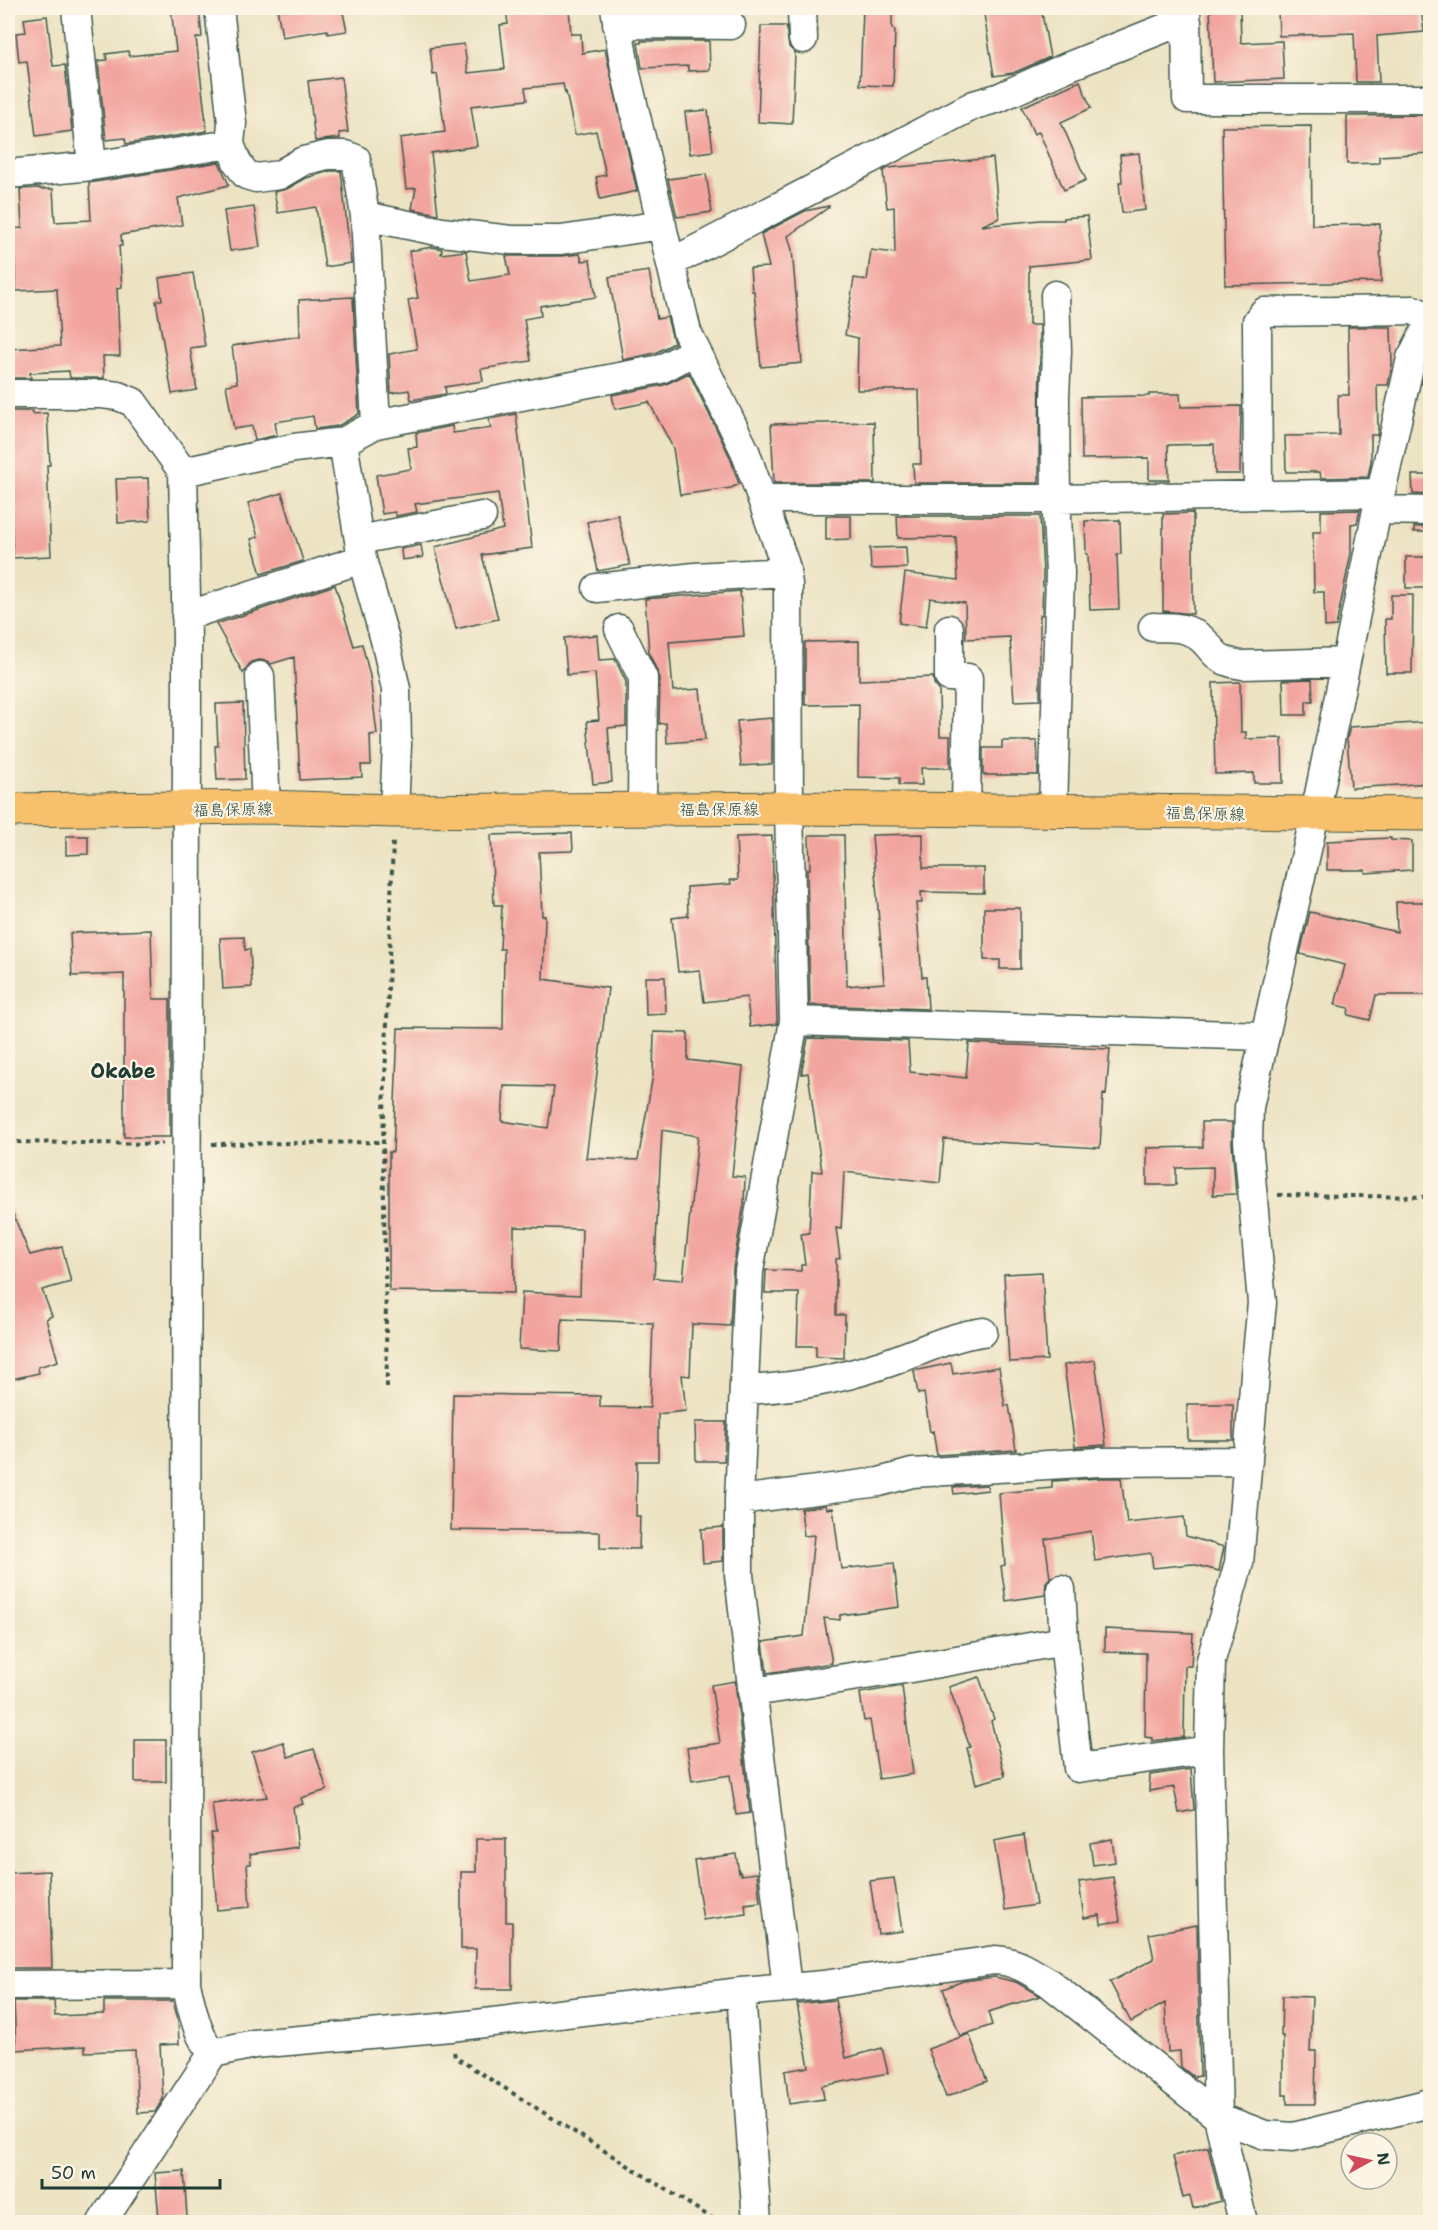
<svg xmlns="http://www.w3.org/2000/svg" width="1438" height="2230" font-family="'Shantell Sans','Klee One',sans-serif">
<rect width="100%" height="100%" fill="#fcf5e5"/>
<filter id="ink" filterUnits="userSpaceOnUse"><feTurbulence type="fractalNoise" baseFrequency=".0167" numOctaves="2"/><feDisplacementMap in="SourceGraphic" scale="12" xChannelSelector="R" yChannelSelector="G"/><feConvolveMatrix kernelMatrix="1 2 1 2 8 2 1 2 1" color-interpolation-filters="sRGB"/></filter>
<filter id="wash" filterUnits="userSpaceOnUse"><feTurbulence type="fractalNoise" baseFrequency=".008" numOctaves="4" result="noise"/><feDisplacementMap in="SourceGraphic" scale="24" xChannelSelector="R" yChannelSelector="G"/><feGaussianBlur stdDeviation="1.35" result="paint"/><feColorMatrix in="noise" values="0 0 0 0 0 0 0 0 0 0 0 0 0 0 0 0 0 1.4 0 .05"/><feComposite in="paint" operator="in"/></filter>
<g filter="url(#wash)">
<rect width="100%" height="100%" fill="#ece3c3"/>
<g id="blocks">
<path fill="#f2a49f" fill-rule="evenodd" d="M 171,8 L 199,8 L 202,37 L 196,38 L 207,131 L 126,144 L 125,138 L 106,140 L 98,61 L 107,60 L 106,54 L 128,51 L 129,56 L 176,51 Z
M 277,8 L 342,8 L 347,31 L 328,34 L 327,30 L 282,37 Z
M 506,8 L 569,8 L 571,34 L 581,34 L 582,53 L 605,49 L 637,191 L 600,199 L 596,177 L 606,175 L 596,131 L 575,135 L 566,92 L 565,93 L 563,84 L 525,88 L 527,100 L 471,106 L 477,146 L 431,153 L 438,214 L 412,209 L 416,188 L 406,189 L 400,138 L 445,132 L 437,74 L 433,75 L 430,48 L 464,44 L 468,73 L 505,69 L 500,25 L 508,24 Z
M 863,8 L 892,8 L 892,29 L 895,30 L 893,86 L 860,85 Z
M 983,8 L 1041,8 L 1050,57 L 1013,73 L 994,76 Z
M 1210,8 L 1240,8 L 1241,43 L 1282,41 L 1284,79 L 1213,82 Z
M 1278,8 L 1421,8 L 1424,32 L 1377,36 L 1379,82 L 1356,82 L 1354,33 L 1279,36 Z
M 47,16 L 53,66 L 65,65 L 72,131 L 36,136 L 27,61 L 19,62 L 16,33 L 26,32 L 24,19 Z
M 761,26 L 786,26 L 789,47 L 795,53 L 792,124 L 758,122 Z
M 641,41 L 709,41 L 710,70 L 688,71 L 688,66 L 642,68 L 638,43 L 641,43 Z
M 341,77 L 348,132 L 339,133 L 340,138 L 315,141 L 308,81 Z
M 1080,81 L 1091,108 L 1061,122 L 1086,180 L 1064,190 L 1039,132 L 1034,134 L 1022,107 Z
M 708,110 L 713,151 L 690,154 L 685,112 Z
M 1431,115 L 1431,153 L 1379,156 L 1379,163 L 1347,164 L 1347,116 Z
M 1311,126 L 1312,225 L 1380,224 L 1381,282 L 1225,285 L 1222,127 Z
M 1139,153 L 1145,210 L 1122,213 L 1119,182 L 1122,182 L 1120,155 Z
M 993,158 L 999,218 L 981,226 L 1040,220 L 1064,220 L 1064,218 L 1087,216 L 1092,260 L 1029,266 L 1029,325 L 1040,325 L 1039,483 L 914,483 L 913,464 L 921,464 L 919,390 L 857,390 L 858,338 L 845,335 L 854,278 L 867,280 L 871,250 L 895,253 L 894,207 L 887,208 L 883,171 L 888,168 Z
M 219,162 L 229,185 L 178,198 L 182,225 L 121,235 L 122,246 L 119,246 L 122,287 L 117,288 L 120,356 L 103,356 L 104,378 L 70,378 L 69,371 L 30,373 L 31,378 L 8,378 L 8,349 L 60,346 L 57,289 L 16,291 L 14,248 L 8,248 L 8,229 L 22,228 L 20,189 L 40,188 L 40,189 L 53,189 L 55,222 L 91,220 L 89,183 Z
M 330,171 L 341,171 L 351,263 L 325,267 L 316,207 L 278,213 L 274,192 L 287,189 L 306,178 Z
M 706,174 L 712,212 L 677,217 L 668,179 Z
M 829,206 L 829,207 L 788,236 L 792,250 L 802,363 L 761,367 L 754,291 L 752,291 L 750,268 L 769,267 L 761,234 L 805,211 Z
M 254,207 L 260,247 L 230,251 L 224,211 Z
M 432,247 L 442,249 L 441,254 L 466,251 L 471,281 L 510,275 L 506,256 L 561,256 L 580,254 L 582,261 L 590,260 L 596,297 L 540,306 L 541,316 L 524,319 L 531,361 L 481,369 L 483,381 L 445,387 L 446,394 L 411,400 L 409,390 L 391,393 L 389,354 L 417,349 L 408,300 L 418,298 L 409,251 Z
M 649,271 L 657,319 L 667,317 L 674,343 L 655,353 L 623,360 L 609,277 Z
M 193,273 L 205,346 L 190,348 L 197,390 L 172,394 L 156,301 L 162,300 L 159,278 Z
M 353,297 L 359,414 L 338,426 L 315,429 L 313,416 L 275,422 L 277,435 L 255,440 L 252,426 L 234,429 L 226,385 L 237,383 L 232,346 L 300,336 L 299,300 Z
M 1348,327 L 1391,327 L 1392,365 L 1388,385 L 1377,385 L 1378,430 L 1377,435 L 1371,435 L 1371,461 L 1368,477 L 1321,478 L 1320,472 L 1286,472 L 1285,436 L 1339,435 L 1338,395 L 1349,395 Z
M 1426,365 L 1431,365 L 1431,384 L 1422,384 Z
M 689,373 L 730,457 L 739,484 L 731,488 L 680,495 L 673,448 L 649,402 L 615,409 L 612,395 L 664,385 Z
M 1149,394 L 1180,394 L 1181,407 L 1241,406 L 1240,474 L 1215,474 L 1214,444 L 1168,445 L 1169,480 L 1149,480 L 1149,458 L 1082,459 L 1081,397 L 1149,396 Z
M 10,411 L 33,411 L 33,414 L 47,413 L 50,465 L 47,465 L 51,556 L 13,558 L 9,479 L 13,479 Z
M 516,414 L 532,548 L 482,555 L 498,619 L 456,629 L 435,547 L 503,529 L 498,493 L 415,504 L 417,512 L 396,516 L 395,512 L 382,514 L 376,475 L 411,469 L 408,448 L 417,447 L 416,433 L 452,426 L 453,433 L 491,428 L 489,419 Z
M 874,422 L 875,483 L 774,483 L 771,424 Z
M 1412,475 L 1431,475 L 1431,495 L 1413,494 Z
M 148,478 L 150,521 L 118,523 L 116,479 Z
M 282,493 L 303,561 L 261,574 L 251,539 L 258,537 L 248,503 Z
M 1360,510 L 1357,523 L 1351,524 L 1351,553 L 1336,626 L 1325,627 L 1324,592 L 1314,592 L 1313,532 L 1321,532 L 1321,511 Z
M 1193,513 L 1193,614 L 1163,611 L 1163,514 Z
M 618,515 L 630,565 L 598,571 L 587,522 Z
M 826,516 L 851,516 L 851,539 L 826,540 Z
M 897,516 L 1040,516 L 1043,573 L 1042,615 L 1040,615 L 1040,700 L 1014,701 L 1010,637 L 966,639 L 965,603 L 930,598 L 926,627 L 899,623 L 905,573 L 958,580 L 956,537 L 898,538 Z
M 1120,520 L 1121,554 L 1117,554 L 1119,609 L 1090,610 L 1088,554 L 1086,554 L 1085,521 Z
M 1414,527 L 1431,527 L 1431,532 L 1414,532 Z
M 421,545 L 423,557 L 402,560 L 401,549 Z
M 906,547 L 907,568 L 871,569 L 870,548 Z
M 1406,557 L 1431,557 L 1431,588 L 1406,588 Z
M 335,585 L 354,646 L 362,644 L 370,676 L 377,734 L 370,735 L 371,765 L 361,765 L 362,777 L 300,780 L 294,657 L 271,664 L 267,661 L 259,660 L 251,662 L 243,673 L 216,624 Z
M 740,591 L 744,636 L 669,642 L 673,691 L 700,689 L 705,740 L 667,743 L 666,723 L 659,724 L 660,678 L 649,653 L 645,599 Z
M 1391,595 L 1413,595 L 1412,673 L 1386,673 L 1385,619 L 1391,619 Z
M 597,635 L 599,660 L 615,659 L 626,682 L 626,726 L 608,728 L 612,782 L 593,784 L 587,721 L 599,720 L 595,673 L 567,675 L 564,638 Z
M 859,641 L 859,680 L 933,677 L 934,684 L 939,690 L 940,736 L 950,736 L 950,768 L 921,768 L 922,785 L 899,785 L 899,778 L 858,777 L 859,704 L 805,705 L 805,642 Z
M 1312,679 L 1313,701 L 1306,701 L 1306,715 L 1284,715 L 1283,680 Z
M 1240,682 L 1241,732 L 1246,732 L 1246,739 L 1282,738 L 1283,783 L 1254,783 L 1254,773 L 1215,774 L 1213,683 Z
M 243,703 L 245,779 L 217,780 L 215,746 L 218,746 L 216,704 Z
M 772,718 L 772,764 L 741,766 L 737,721 Z
M 1431,722 L 1431,783 L 1351,788 L 1347,738 L 1350,727 Z
M 1002,741 L 1037,741 L 1038,775 L 983,775 L 983,748 L 1002,748 Z
M 572,833 L 573,851 L 539,852 L 542,916 L 545,916 L 543,979 L 608,988 L 586,1158 L 638,1160 L 653,1075 L 654,1032 L 688,1033 L 688,1060 L 743,1067 L 732,1176 L 745,1177 L 744,1204 L 733,1268 L 730,1326 L 692,1324 L 690,1376 L 682,1375 L 686,1411 L 658,1414 L 658,1461 L 637,1461 L 636,1516 L 640,1516 L 639,1549 L 600,1548 L 600,1532 L 451,1530 L 453,1394 L 600,1396 L 600,1407 L 650,1408 L 653,1323 L 562,1319 L 561,1351 L 519,1349 L 522,1292 L 580,1295 L 582,1229 L 514,1227 L 514,1293 L 389,1291 L 389,1152 L 393,1152 L 398,1028 L 503,1029 L 504,949 L 500,949 L 502,905 L 494,905 L 491,835 ZM 504,1086 L 554,1087 L 548,1128 L 502,1121 ZM 662,1130 L 698,1136 L 683,1280 L 654,1278 Z
M 923,834 L 923,868 L 984,868 L 984,893 L 921,892 L 922,903 L 916,903 L 922,977 L 926,977 L 928,1009 L 810,1005 L 807,869 L 810,869 L 809,835 L 844,835 L 847,986 L 884,983 L 872,835 Z
M 66,836 L 88,836 L 88,854 L 66,855 Z
M 772,836 L 777,1020 L 777,1024 L 750,1027 L 747,997 L 704,1002 L 700,970 L 678,972 L 672,918 L 688,916 L 687,887 L 731,884 L 730,880 L 738,880 L 736,837 Z
M 1391,838 L 1391,840 L 1412,841 L 1412,870 L 1365,873 L 1365,870 L 1327,870 L 1327,841 Z
M 1396,902 L 1431,902 L 1431,995 L 1376,995 L 1370,1020 L 1348,1015 L 1349,1008 L 1335,1005 L 1345,965 L 1300,954 L 1310,912 L 1397,932 Z
M 984,908 L 1020,908 L 1020,969 L 1000,969 L 1000,960 L 984,960 Z
M 151,930 L 153,999 L 170,999 L 170,1137 L 124,1137 L 124,974 L 72,976 L 70,933 Z
M 244,937 L 245,950 L 250,949 L 252,987 L 223,989 L 220,938 Z
M 645,977 L 665,977 L 666,1014 L 646,1015 Z
M 808,1038 L 908,1041 L 910,1072 L 966,1078 L 969,1043 L 1110,1049 L 1106,1095 L 1103,1094 L 1100,1148 L 944,1139 L 940,1183 L 844,1172 L 841,1229 L 836,1228 L 840,1258 L 836,1259 L 836,1315 L 845,1315 L 844,1358 L 816,1357 L 816,1346 L 797,1346 L 799,1293 L 765,1293 L 766,1270 L 801,1271 L 801,1265 L 805,1265 L 801,1234 L 809,1233 L 812,1171 L 822,1172 L 808,1073 L 802,1074 L 802,1070 Z
M 1202,1122 L 1232,1122 L 1232,1143 L 1236,1194 L 1213,1195 L 1213,1167 L 1176,1168 L 1176,1185 L 1147,1185 L 1147,1148 L 1203,1147 Z
M 8,1202 L 30,1255 L 62,1247 L 71,1282 L 42,1290 L 52,1316 L 46,1319 L 58,1361 L 38,1367 L 39,1373 L 8,1380 Z
M 1042,1272 L 1047,1360 L 1009,1362 L 1004,1274 Z
M 1095,1360 L 1106,1445 L 1075,1447 L 1064,1365 Z
M 951,1363 L 953,1374 L 999,1367 L 1005,1406 L 1009,1405 L 1016,1450 L 937,1455 L 933,1431 L 930,1432 L 924,1393 L 918,1394 L 914,1371 Z
M 1187,1404 L 1233,1404 L 1233,1440 L 1188,1440 Z
M 695,1422 L 726,1422 L 724,1461 L 696,1461 Z
M 1100,1478 L 1121,1478 L 1127,1523 L 1184,1517 L 1186,1536 L 1224,1547 L 1219,1571 L 1192,1564 L 1153,1568 L 1151,1553 L 1095,1561 L 1091,1531 L 1045,1539 L 1050,1578 L 1046,1582 L 1045,1595 L 1006,1601 L 1001,1566 L 1005,1565 L 999,1493 L 1052,1488 L 1052,1481 Z
M 987,1485 L 988,1490 L 954,1494 L 953,1487 Z
M 826,1505 L 827,1509 L 833,1508 L 841,1569 L 894,1563 L 899,1607 L 840,1615 L 840,1620 L 824,1618 L 832,1663 L 767,1673 L 763,1642 L 804,1636 L 814,1535 L 804,1536 L 801,1509 Z
M 723,1527 L 723,1561 L 703,1563 L 701,1529 Z
M 1105,1629 L 1193,1633 L 1191,1666 L 1185,1666 L 1184,1737 L 1152,1741 L 1152,1738 L 1145,1737 L 1146,1653 L 1105,1652 Z
M 979,1677 L 994,1719 L 991,1721 L 1005,1776 L 976,1784 L 967,1748 L 970,1747 L 949,1687 Z
M 735,1681 L 750,1813 L 736,1815 L 730,1775 L 692,1781 L 687,1748 L 720,1743 L 711,1685 Z
M 902,1686 L 913,1774 L 879,1779 L 870,1720 L 864,1721 L 860,1693 Z
M 135,1740 L 166,1740 L 166,1782 L 135,1782 Z
M 283,1742 L 288,1757 L 314,1749 L 327,1790 L 301,1798 L 303,1804 L 293,1807 L 298,1847 L 250,1854 L 251,1864 L 247,1864 L 250,1907 L 217,1910 L 211,1833 L 216,1833 L 212,1804 L 267,1797 L 252,1752 Z
M 1191,1769 L 1194,1810 L 1179,1813 L 1174,1787 L 1149,1791 L 1150,1775 Z
M 1024,1835 L 1036,1905 L 1005,1910 L 994,1841 Z
M 476,1839 L 506,1839 L 506,1922 L 512,1922 L 512,1989 L 475,1989 L 476,1949 L 461,1949 L 461,1872 L 476,1872 Z
M 1112,1839 L 1115,1862 L 1093,1865 L 1090,1843 Z
M 736,1854 L 739,1873 L 740,1872 L 741,1875 L 757,1873 L 760,1902 L 745,1904 L 746,1914 L 703,1920 L 694,1860 Z
M 49,1871 L 52,1968 L 8,1968 L 8,1873 Z
M 1113,1877 L 1120,1921 L 1101,1924 L 1100,1915 L 1084,1918 L 1079,1882 Z
M 894,1878 L 902,1931 L 878,1934 L 870,1881 Z
M 1197,1925 L 1200,2076 L 1194,2077 L 1181,2067 L 1180,2051 L 1168,2052 L 1165,2003 L 1131,2022 L 1110,1982 L 1154,1959 L 1149,1934 Z
M 995,1977 L 1016,1982 L 1040,1996 L 988,2012 L 992,2025 L 960,2036 L 943,1989 L 963,1981 Z
M 1282,1996 L 1312,1997 L 1310,2051 L 1316,2051 L 1315,2104 L 1287,2104 L 1287,2095 L 1283,2095 L 1283,2036 L 1281,2036 Z
M 835,2000 L 846,2058 L 882,2048 L 888,2073 L 822,2086 L 824,2099 L 789,2104 L 785,2071 L 809,2067 L 797,2004 Z
M 14,2001 L 54,2001 L 55,2016 L 104,2014 L 104,2001 L 173,2001 L 178,2020 L 179,2044 L 160,2045 L 163,2099 L 155,2112 L 138,2113 L 135,2050 L 85,2052 L 85,2046 L 16,2050 Z
M 969,2034 L 987,2081 L 946,2097 L 928,2049 Z
M 1208,2147 L 1221,2201 L 1193,2208 L 1190,2196 L 1183,2198 L 1173,2156 Z
M 184,2171 L 187,2217 L 159,2219 L 155,2173 Z"/>
</g>
</g>
<g filter="url(#ink)">
<use href="#blocks" fill-opacity="0" stroke="#3e5649" stroke-width="1.5"/>
<g fill="none" stroke-linecap="round" stroke-linejoin="round">
<g stroke="#3e5649" stroke-width="31">
<path id="minor" d="M 76,8 L 92,166
M 219,8 L 232,123 L 230,144 L 237,162 L 246,175 L 256,178 L 279,175 L 303,161 L 328,155 L 345,155 L 356,159 L 365,216 L 376,424
M 615,8 L 626,74 L 687,332 L 745,451 L 785,565 L 788,584 L 789,808 L 794,1021 L 749,1271 L 739,1500 L 739,1575 L 787,1988
M 802,8 L 803,39
M 1186,8 L 1187,99 L 1430,99
M 617,24 L 731,25
M 8,174 L 92,166 L 230,144
M 365,216 L 442,232 L 511,240 L 561,240 L 662,225
M 671,261 L 678,259 L 974,105 L 998,98 L 1067,67 L 1175,24 L 1187,22
M 8,394 L 102,394 L 118,396 L 133,402 L 183,472 L 187,639 L 186,1984
M 183,472 L 294,448 L 343,442
M 1258,494 L 1257,321 L 1264,312 L 1413,310 L 1430,317
M 762,499 L 1056,499 L 1380,493
M 1377,510 L 1430,511
M 359,540 L 482,516
M 597,588 L 695,577 L 787,572
M 186,616 L 362,559
M 1153,627 C 1165,628 1180,626 1191,632 C 1215,643 1207,660 1242,665 L 1346,662
M 619,629 L 643,678 L 642,809
M 949,629 L 949,677 L 968,678 L 966,810
M 260,676 L 266,807
M 394,811 L 397,745 L 396,689 L 385,640 L 362,559 L 343,442 L 376,424 L 661,369 L 695,351
M 1053,811 L 1060,573 L 1056,499 L 1055,398 L 1057,351 L 1055,295
M 794,1021 L 1265,1036 L 1249,1107 L 1248,1142 L 1262,1303 L 1256,1363 L 1239,1563 L 1211,1660 L 1209,1750 L 1218,2117 L 1243,2222
M 1265,1036 L 1315,814 L 1377,510 L 1411,358 L 1430,322
M 744,1390 C 790,1388 837,1380 881,1365 C 916,1354 946,1337 983,1332
M 739,1500 L 879,1482 L 912,1473 L 1099,1462 L 1248,1461
M 1061,1589 L 1064,1641 L 1078,1768 L 1209,1750
M 752,1692 L 905,1669 L 1064,1641
M 8,1985 L 186,1984 C 192,2006 196,2036 213,2053 L 254,2044 L 451,2027 L 741,1992 L 823,1985 L 995,1960 C 1016,1961 1030,1971 1048,1982 L 1218,2117 L 1265,2135 L 1293,2137 L 1430,2103
M 741,1992 L 757,2222
M 102,2222 L 213,2053"/>
</g>
<g stroke="#3e5649" stroke-width="35">
<path id="major" d="M 8,810 L 266,807 L 394,811 L 789,808 L 1430,814"/>
</g>
<path stroke="#3e5649" stroke-width="4" stroke-dasharray="4.5 4.5" stroke-linecap="butt" d="M 8,1142 L 163,1144
M 212,1144 L 383,1142
M 1278,1195 L 1430,1197
M 387,1387 L 383,1142 L 393,839
M 454,2052 L 455,2057 L 718,2222"/>
<use href="#minor" stroke="#fff" stroke-width="28"/>
<use href="#major" stroke="#f7c06c" stroke-width="33"/>
</g>
</g>
<g text-anchor="middle" stroke-width="4.5" stroke-linejoin="round" paint-order="stroke">
<g font-size="16" fill="#1f3d34" stroke="#fcf5e5">
<text transform="translate(233 809) rotate(-1)" y="6">福島保原線</text>
<text x="719" y="815">福島保原線</text>
<text transform="translate(1205 813) rotate(1)" y="6">福島保原線</text>
</g>
<g font-size="20" font-weight="bold" fill="#1f3d34" stroke="#fcf5e5">
<text x="123" y="1078">Okabe</text>
</g>
</g>
<rect width="1438" height="2230" fill="none" stroke="#fcf5e5" stroke-width="30"/>
<g transform="translate(1369 2161) rotate(82)"><circle r="28" fill="#fcf5e5" stroke="#a4ab9e" stroke-width="1.5"/>
<path d="M0-4.5L10 22L0 15L-10 22Z" fill="#d1495b"/>
<text y="-9" font-size="16" font-weight="bold" text-anchor="middle" fill="#1f3d34">N</text>
</g>
<path d="M42 2179v9h178v-9" fill="none" stroke="#1f3d34" stroke-width="3"/>
<text x="51" y="2179" font-size="18" fill="#1f3d34" stroke="#fcf5e5" stroke-width="4.5" paint-order="stroke">50 m</text>
</svg>
